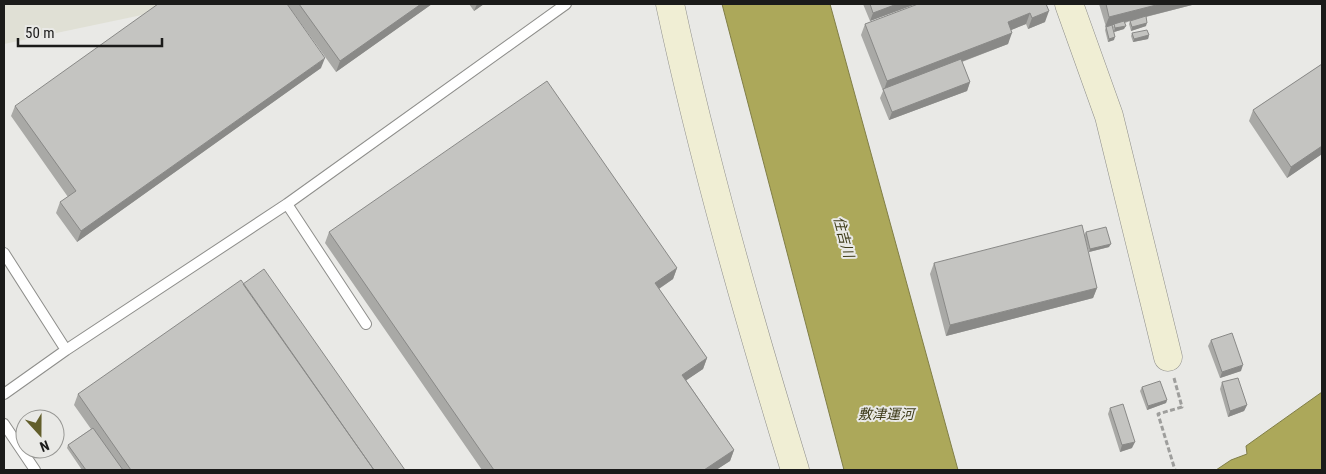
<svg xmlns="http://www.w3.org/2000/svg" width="1326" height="474" font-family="'Roboto Condensed','Noto Sans JP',sans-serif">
<rect width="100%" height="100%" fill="#e9e9e6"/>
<path fill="#e0e0d5" d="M 4,4 L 170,4 L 161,11 L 4,44 Z"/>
<path fill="#aca85a" stroke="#807e47" d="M 722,4 L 830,4 L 958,470 L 844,470 Z
M 1322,392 L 1322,470 L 1216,470 L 1231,460 L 1247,454 L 1246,446 Z"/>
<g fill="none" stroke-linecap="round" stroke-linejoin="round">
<g stroke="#8e8e8b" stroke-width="12">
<path id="lane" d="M 287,204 L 366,324
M 4,253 L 66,350
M 4,394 L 66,350 L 287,204 L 566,4
M 4,424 L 35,470"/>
</g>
<g stroke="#8e8e8b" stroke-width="29">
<path id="secondary" d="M 670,4 C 704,162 748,316 795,470
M 1069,4 L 1109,116 L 1168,357"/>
</g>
<path stroke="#9e9e9c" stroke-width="3" stroke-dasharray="5 2.5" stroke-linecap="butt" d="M 1174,378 L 1182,407 L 1158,414 L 1175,470"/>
<use href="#lane" stroke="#fff" stroke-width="10"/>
<use href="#secondary" stroke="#f0eed4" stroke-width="28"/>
</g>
<path fill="#a9a9a6" d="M 287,4 L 432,4 L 336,72 Z
M 469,4 L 484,4 L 474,11 Z
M 863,4 L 916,4 L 870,21 Z
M 1046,4 L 1045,22 L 1028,29 L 1026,24 L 1011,30 L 1008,44 L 962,62 L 970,82 L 967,91 L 889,120 L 880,98 L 883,91 L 861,35 L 865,24 Z
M 1099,4 L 1193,4 L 1192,5 L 1146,17 L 1146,26 L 1131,31 L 1129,24 L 1130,21 L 1125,23 L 1124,29 L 1114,32 L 1113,27 L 1114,25 L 1112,26 L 1114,40 L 1108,42 L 1105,30 L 1106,27 Z
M 1132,33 L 1149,35 L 1148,39 L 1133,42 L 1131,36 Z
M 1322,64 L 1322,154 L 1287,178 L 1249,121 L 1253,110 Z
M 321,68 L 77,242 L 56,213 L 60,202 L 68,197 L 11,116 L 15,106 Z
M 329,232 L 677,268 L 673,279 L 659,289 L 707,358 L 703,369 L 686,380 L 734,450 L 730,461 L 716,470 L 482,470 L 325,243 Z
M 1086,232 L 1109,247 L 1089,252 L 1084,235 Z
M 934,263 L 1097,288 L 1093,298 L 946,336 L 930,274 Z
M 243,284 L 405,470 L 82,470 L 67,448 L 68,445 L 91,429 L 74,405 L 78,394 Z
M 1211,340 L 1241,371 L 1220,378 L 1208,346 Z
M 1222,382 L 1247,405 L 1244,411 L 1228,417 L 1220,389 Z
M 1142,387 L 1167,400 L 1166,403 L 1147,410 L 1140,391 Z
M 1110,408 L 1132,448 L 1120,452 L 1108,414 Z"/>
<path fill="#898987" d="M 421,4 L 432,4 L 336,72 L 340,61 Z
M 477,4 L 484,4 L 474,11 Z
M 897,4 L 916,4 L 870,21 L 873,13 Z
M 1160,4 L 1193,4 L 1192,5 L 1105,27 L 1109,17 Z
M 1049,11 L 1045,22 L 1028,29 L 1032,18 Z
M 1030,13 L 1026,24 L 1004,33 L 1008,22 Z
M 1147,23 L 1146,26 L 1131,31 L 1132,27 Z
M 1126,26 L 1124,29 L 1114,32 L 1115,28 Z
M 1012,33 L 1008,44 L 884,91 L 884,90 L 887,81 Z
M 1149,35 L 1148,39 L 1133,42 L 1134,39 Z
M 1115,37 L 1114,40 L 1108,42 L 1109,39 Z
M 325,58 L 321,68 L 77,242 L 81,231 Z
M 970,82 L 967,91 L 889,120 L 892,112 Z
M 1322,146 L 1322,154 L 1287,178 L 1291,167 Z
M 1111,244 L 1109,247 L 1089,252 L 1090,249 Z
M 677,268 L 673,279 L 651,294 L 655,283 Z
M 1097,288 L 1093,298 L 946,336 L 950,325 Z
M 707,358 L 703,369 L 678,386 L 682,375 Z
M 1243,365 L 1241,371 L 1220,378 L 1222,372 Z
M 1167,400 L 1166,403 L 1147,410 L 1148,406 Z
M 1247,405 L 1244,411 L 1228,417 L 1230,411 Z
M 1135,442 L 1132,448 L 1120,452 L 1122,445 Z
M 734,450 L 730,461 L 716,470 L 704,470 Z"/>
<path fill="#c4c4c1" stroke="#898987" d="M 158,4 L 287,4 L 325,58 L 81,231 L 60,202 L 76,191 L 15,106 Z
M 299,4 L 421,4 L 340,61 Z
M 870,4 L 897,4 L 873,13 Z
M 918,4 L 1046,4 L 1049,11 L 1032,18 L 1030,13 L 1008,22 L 1012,33 L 887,81 L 865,24 Z
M 1106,4 L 1160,4 L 1109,17 Z
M 1146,16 L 1147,23 L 1132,27 L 1130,21 Z
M 1124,21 L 1126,26 L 1115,28 L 1114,24 Z
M 1112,25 L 1115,37 L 1109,39 L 1106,27 Z
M 1147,30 L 1149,35 L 1134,39 L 1132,33 Z
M 961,59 L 970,82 L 892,112 L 883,89 Z
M 1322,64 L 1322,146 L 1291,167 L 1253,110 Z
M 547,81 L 677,268 L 655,283 L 707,358 L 682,375 L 734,450 L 704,470 L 494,470 L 329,232 Z
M 1082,225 L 1097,288 L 950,325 L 934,263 Z
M 1106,227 L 1111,244 L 1090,249 L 1086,232 Z
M 264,269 L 405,470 L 374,470 L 243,284 Z
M 241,280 L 374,470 L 131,470 L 78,394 Z
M 1232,333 L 1243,365 L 1222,372 L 1211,340 Z
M 1238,378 L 1247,405 L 1230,411 L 1222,382 Z
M 1160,381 L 1167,400 L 1148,406 L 1142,387 Z
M 1123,404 L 1135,442 L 1122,445 L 1110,408 Z
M 93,428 L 123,470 L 86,470 L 68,445 Z"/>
<g text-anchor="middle" stroke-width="4" stroke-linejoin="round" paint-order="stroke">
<g font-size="14" font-style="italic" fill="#3f3d1b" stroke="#e9e9e6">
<text transform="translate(844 237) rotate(75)" y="5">住吉川</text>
<text x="886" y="419">敷津運河</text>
</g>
</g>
<rect width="1326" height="474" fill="none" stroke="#1b1b1a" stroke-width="10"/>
<g transform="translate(40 434) rotate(159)"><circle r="24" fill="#e9e9e6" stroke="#979794"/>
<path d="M0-4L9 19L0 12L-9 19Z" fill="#625e2b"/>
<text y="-8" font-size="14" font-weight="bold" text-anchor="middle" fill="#1b1b1a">N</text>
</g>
<path d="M18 38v8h144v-8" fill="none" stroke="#1b1b1a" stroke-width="2.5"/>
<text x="25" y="38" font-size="15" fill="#1b1b1a" stroke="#e9e9e6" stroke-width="4" paint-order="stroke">50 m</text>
</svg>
